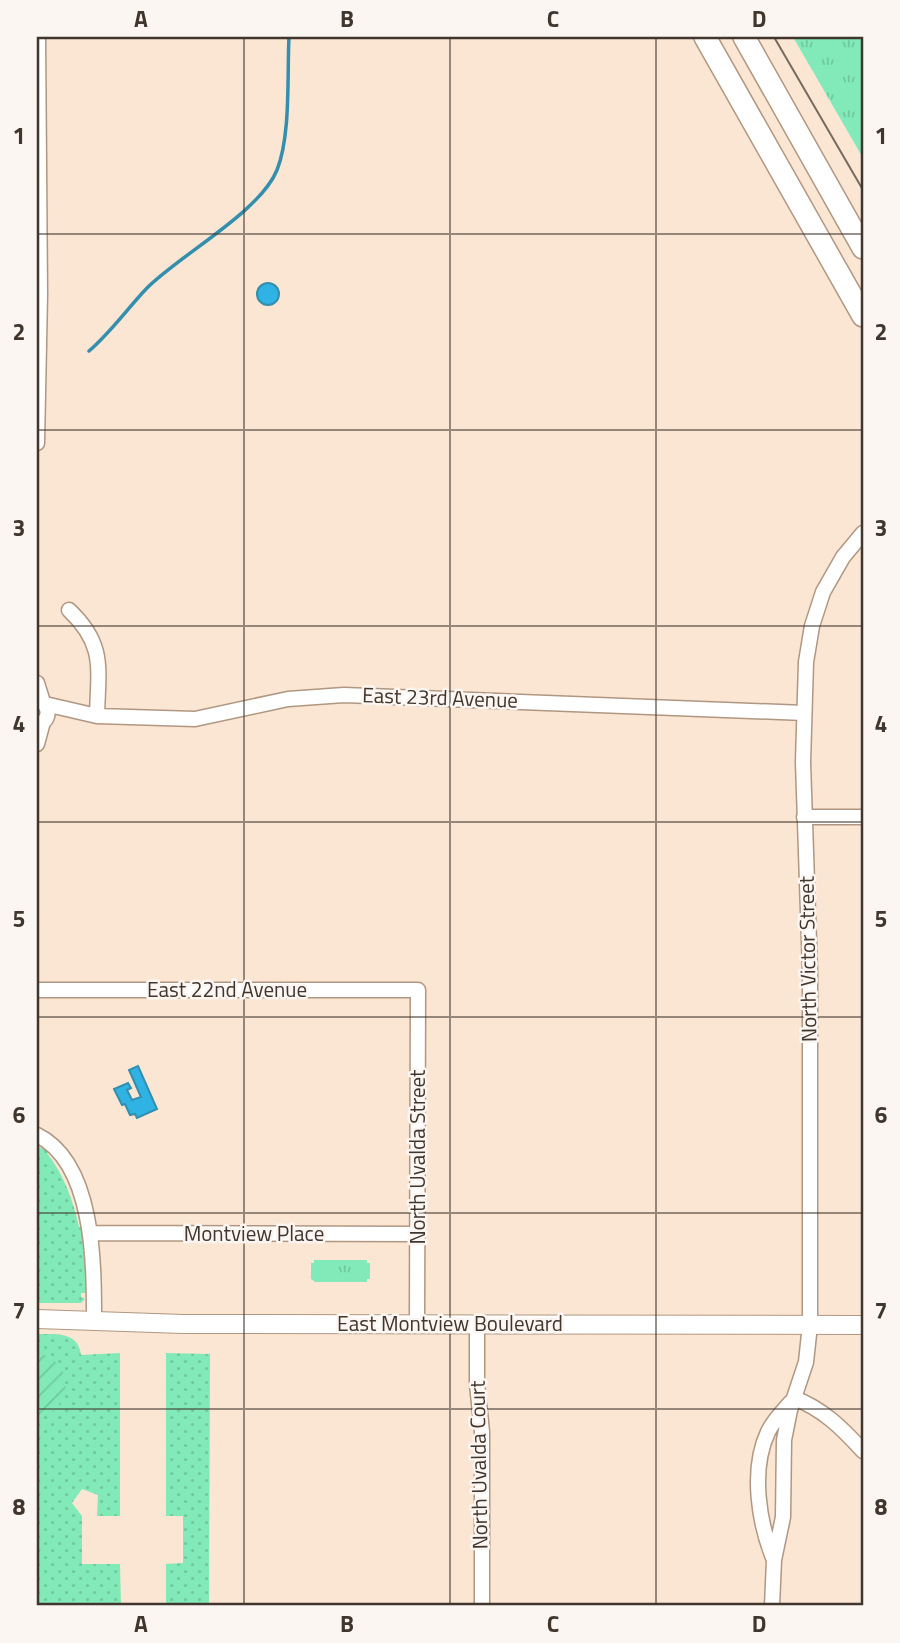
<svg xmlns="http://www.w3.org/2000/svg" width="900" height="1643" font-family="'Titillium Web',sans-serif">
<defs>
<pattern id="grass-tufts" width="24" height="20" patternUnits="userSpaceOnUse" patternTransform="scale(1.75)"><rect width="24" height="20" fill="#81eab8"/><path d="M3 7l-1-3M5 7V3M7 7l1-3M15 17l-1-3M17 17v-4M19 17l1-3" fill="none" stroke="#70c99e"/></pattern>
<pattern id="park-dots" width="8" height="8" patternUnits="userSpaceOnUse" patternTransform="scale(1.75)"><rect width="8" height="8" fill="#81eab8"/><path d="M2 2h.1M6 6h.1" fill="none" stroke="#70c99e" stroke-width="1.8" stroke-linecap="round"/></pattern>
<pattern id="garden-furrows" width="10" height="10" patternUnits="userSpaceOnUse" patternTransform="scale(1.75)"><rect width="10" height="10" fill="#81eab8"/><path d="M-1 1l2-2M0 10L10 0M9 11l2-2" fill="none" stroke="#70c99e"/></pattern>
</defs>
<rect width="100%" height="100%" fill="#fbe6d3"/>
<path fill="url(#grass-tufts)" d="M 793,37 L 863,37 L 863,158 Z
M 314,1260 L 367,1260 L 367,1263 L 370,1263 L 370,1279 L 367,1279 L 367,1282 L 315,1282 L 311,1279 L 311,1263 L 314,1263 Z"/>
<path fill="url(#park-dots)" d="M 37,1142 L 40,1143 L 39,1147 L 43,1149 L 46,1146 L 49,1150 L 47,1153 C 64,1175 73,1200 79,1227 L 83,1226 L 87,1293 L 81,1293 L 81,1297 L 85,1299 L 81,1303 L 37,1303 Z
M 37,1334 C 54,1334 79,1331 81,1355 L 120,1353 L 120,1516 L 97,1516 L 98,1495 L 82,1489 L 72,1503 L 82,1516 L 82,1564 L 120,1564 L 121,1606 L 37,1606 Z
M 166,1353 L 210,1354 L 209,1606 L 166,1606 L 166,1564 L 183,1563 L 183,1516 L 166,1516 Z"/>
<path fill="url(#garden-furrows)" d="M 37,1353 C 76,1361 74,1409 37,1419 Z"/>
<path fill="#2fb3e4" stroke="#348ead" stroke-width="2" d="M257 294a11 11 0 1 1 22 0a11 11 0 1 1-22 0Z
M 138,1066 L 157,1109 L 137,1118 L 135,1114 L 130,1115 L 125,1104 L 122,1105 L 114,1089 L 128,1083 L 131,1088 L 127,1090 L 132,1100 L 141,1097 L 129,1070 Z"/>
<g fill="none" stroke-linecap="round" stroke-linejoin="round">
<path stroke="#348ead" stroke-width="3.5" d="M 89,351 C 111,332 127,309 147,288 C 181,254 260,212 277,170 C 291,135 287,75 289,37"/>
<g stroke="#b09781" stroke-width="17">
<path id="minor" d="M 37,443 L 40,294 L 38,37
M 69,610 C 106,645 98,669 97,716
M 37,683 L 43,702
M 45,704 L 97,716 L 195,719 L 288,699 L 344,695 L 804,713
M 37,725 C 50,721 51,708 40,700
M 37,744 L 43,722
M 804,817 L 863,817
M 37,990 L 418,990 L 417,1324
M 37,1135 C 95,1163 94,1267 94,1321
M 91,1233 L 418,1234
M 477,1324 L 477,1384 L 482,1432 L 482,1606
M 794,1398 C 823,1409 842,1428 863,1451
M 774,1560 C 759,1524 750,1470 768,1432 C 773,1421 783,1411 791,1402
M 772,1606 L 774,1560 L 783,1517 L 784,1440 L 790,1410 L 806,1362 L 810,1325 L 810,972 L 803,762 L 806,662 L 812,626 L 823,592 L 843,557 L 863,533"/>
</g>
<g stroke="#b09781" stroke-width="20">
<path id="tertiary" d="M 37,1319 L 183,1324 L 863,1325"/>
</g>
<g stroke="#b09781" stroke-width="24">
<path id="secondary" d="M 705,37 L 863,316
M 744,37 L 863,248"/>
</g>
<use href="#minor" stroke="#fff" stroke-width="14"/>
<use href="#tertiary" stroke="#fff" stroke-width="18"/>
<use href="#secondary" stroke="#fff" stroke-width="21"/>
<path stroke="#776a5e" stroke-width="2" d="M 774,37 L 863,190"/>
</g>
<path fill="none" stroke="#40362d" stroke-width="2" stroke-opacity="0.55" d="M 244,37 L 244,1606M 450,37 L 450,1606M 656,37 L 656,1606M 37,234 L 863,234M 37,430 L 863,430M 37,626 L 863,626M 37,822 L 863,822M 37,1017 L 863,1017M 37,1213 L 863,1213M 37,1409 L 863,1409"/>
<g text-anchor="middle" stroke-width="5" stroke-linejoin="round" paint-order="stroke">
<g font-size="21" fill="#40362d" stroke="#fcf6f2">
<text transform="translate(440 698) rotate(2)" y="7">East 23rd Avenue</text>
<text transform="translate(808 959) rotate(-91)" y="7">North Victor Street</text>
<text x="227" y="997">East 22nd Avenue</text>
<text transform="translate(418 1157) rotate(-90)" y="7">North Uvalda Street</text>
<text x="254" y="1241">Montview Place</text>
<text x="450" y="1331">East Montview Boulevard</text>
<text transform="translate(479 1465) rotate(-91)" y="7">North Uvalda Court</text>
</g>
</g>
<rect width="900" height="1643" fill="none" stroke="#fcf6f2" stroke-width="77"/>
<rect x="38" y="38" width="824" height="1566" fill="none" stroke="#40362d" stroke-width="2.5"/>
<g font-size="23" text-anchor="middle" font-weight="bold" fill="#40362d">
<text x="141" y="27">A</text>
<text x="347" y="27">B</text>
<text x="553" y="27">C</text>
<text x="759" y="27">D</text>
<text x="19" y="144">1</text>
<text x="881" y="144">1</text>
<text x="19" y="340">2</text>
<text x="881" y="340">2</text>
<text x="19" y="536">3</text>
<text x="881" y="536">3</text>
<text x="19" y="732">4</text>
<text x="881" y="732">4</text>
<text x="19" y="927">5</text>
<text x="881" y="927">5</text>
<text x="19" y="1123">6</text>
<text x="881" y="1123">6</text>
<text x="19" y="1319">7</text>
<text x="881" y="1319">7</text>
<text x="19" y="1515">8</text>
<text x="881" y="1515">8</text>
<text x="141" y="1632">A</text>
<text x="347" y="1632">B</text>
<text x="553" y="1632">C</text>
<text x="759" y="1632">D</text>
</g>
</svg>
